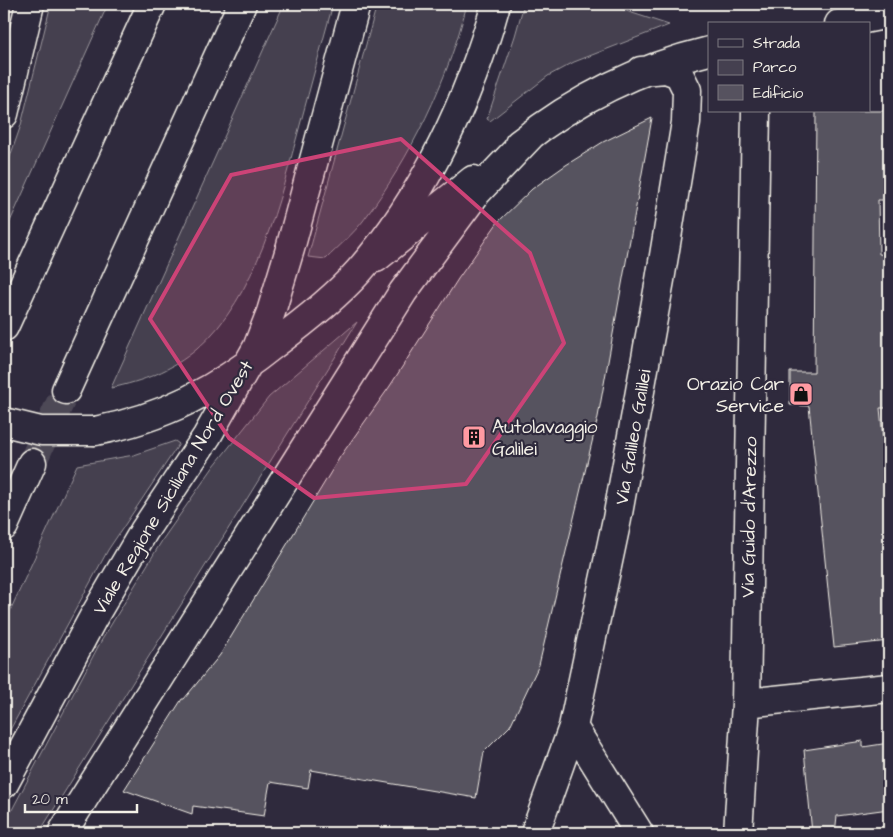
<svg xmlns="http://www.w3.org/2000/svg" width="893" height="837" font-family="'Architects Daughter',sans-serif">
<rect width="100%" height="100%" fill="#2f2a3d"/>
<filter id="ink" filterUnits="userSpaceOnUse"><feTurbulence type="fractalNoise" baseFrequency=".02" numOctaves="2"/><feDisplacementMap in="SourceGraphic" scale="10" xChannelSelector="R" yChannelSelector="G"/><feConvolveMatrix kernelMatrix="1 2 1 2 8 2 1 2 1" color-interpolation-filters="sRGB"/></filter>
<g filter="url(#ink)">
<path fill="#454050" stroke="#9c989c" d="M 51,4 L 108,4 L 4,235 L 4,174 L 21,125 Z
M 284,4 L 333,4 C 322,44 311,84 300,125 C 280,199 257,297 197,349 C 171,371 143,381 111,388 Z
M 377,4 L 467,4 C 448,81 411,157 363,221 C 353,234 338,247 326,259 L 308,257 Z
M 524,4 L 613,4 L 626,11 L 669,25 L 574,62 L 548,76 L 490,121 L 487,119 L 515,36 Z
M 357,322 L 39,833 L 4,833 L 4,825 L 100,643 L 163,539 L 214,466 L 269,397 Z
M 175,441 L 179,444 L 108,550 L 4,741 L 4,624 L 77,465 L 134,455 Z"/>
<path fill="#56525f" stroke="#f4f1e8" d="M 816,111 L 889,111 L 889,200 L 878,200 L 879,254 L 887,255 L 889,332 L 889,408 L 880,408 L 889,499 L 889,641 L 834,647 L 809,406 L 790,405 L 790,372 L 814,372 Z
M 652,118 L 598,417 L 539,665 L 510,726 L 484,752 L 476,798 L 311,770 L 308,788 L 270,782 L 264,816 L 193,806 L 192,814 L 124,790 L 182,699 L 184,699 L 220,655 L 340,457 L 390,386 L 458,279 L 498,222 L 532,189 L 566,165 L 603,142 Z
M 863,741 L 863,747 L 889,743 L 889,809 L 837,816 L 835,833 L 812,833 L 804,750 Z"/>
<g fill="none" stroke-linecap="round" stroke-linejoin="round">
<path stroke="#4d4857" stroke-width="28" stroke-dasharray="28 14" stroke-linecap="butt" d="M 32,463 L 66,390"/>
<g stroke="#f4f1e8" stroke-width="31">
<path id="street" d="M 839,24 L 889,14
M 519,144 C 576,99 638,68 709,51
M 376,258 L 473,180
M 746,703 L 889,688
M 573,727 L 639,833
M 62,833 L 403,292 L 477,192 L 532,134
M 535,833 L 573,727 L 617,519 L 660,280 L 686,122 L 687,90 L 679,74 L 666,69 L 641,71
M 738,833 L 746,703 L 756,111"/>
</g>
<g stroke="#f4f1e8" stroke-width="31">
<path id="secondary" d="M 4,114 L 30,4
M 95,431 C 164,418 218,389 273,345 C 303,323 334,299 359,271 C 424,198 470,97 496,4
M 4,784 L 93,618 L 144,531 L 207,436 L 257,348 L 271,312 L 290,249 L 356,4"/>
</g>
<g stroke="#f4f1e8" stroke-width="31">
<path id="primary" d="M 4,327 L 152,4
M 66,390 L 242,4
M 4,526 L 32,463"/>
</g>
<use href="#street" stroke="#2f2a3d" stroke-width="28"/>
<use href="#secondary" stroke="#2f2a3d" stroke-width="28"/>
<use href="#primary" stroke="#2f2a3d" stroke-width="28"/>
<g stroke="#f4f1e8" stroke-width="31" stroke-linecap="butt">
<path id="secondary-bridge" d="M 4,422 L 41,431 L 95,431"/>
</g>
<use href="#secondary-bridge" stroke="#2f2a3d" stroke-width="28"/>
</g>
</g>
<path fill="#cc4377" fill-opacity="0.2" stroke="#cc4377" stroke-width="4" stroke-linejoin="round" d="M 401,139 L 530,253 L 564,343 L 466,484 L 314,498 L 229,438 L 150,319 L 231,175 Z"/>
<defs>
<g id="shop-square" transform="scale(1.25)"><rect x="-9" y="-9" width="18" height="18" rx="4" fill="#ff9aa2" stroke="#2f2a3d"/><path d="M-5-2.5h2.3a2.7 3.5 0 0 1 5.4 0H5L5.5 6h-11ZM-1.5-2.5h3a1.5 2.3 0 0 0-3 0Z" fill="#111"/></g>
<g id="building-square" transform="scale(1.25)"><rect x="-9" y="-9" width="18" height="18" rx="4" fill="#ff9aa2" stroke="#2f2a3d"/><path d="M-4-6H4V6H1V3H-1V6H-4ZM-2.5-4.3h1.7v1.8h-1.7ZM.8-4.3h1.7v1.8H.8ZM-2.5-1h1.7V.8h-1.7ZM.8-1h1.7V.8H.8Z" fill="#111"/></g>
</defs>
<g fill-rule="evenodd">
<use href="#shop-square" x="801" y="394"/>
<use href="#building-square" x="474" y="437"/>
</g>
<g text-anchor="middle" stroke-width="4.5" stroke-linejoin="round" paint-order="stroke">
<g font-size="19" fill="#f4f1e8" stroke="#2f2a3d" text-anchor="end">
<text x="784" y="390">Orazio Car<tspan x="784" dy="22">Service</tspan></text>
<text x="492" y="433" text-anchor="start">Autolavaggio<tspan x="492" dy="22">Galilei</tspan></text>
</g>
<g font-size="19" fill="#f4f1e8" stroke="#2f2a3d">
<text transform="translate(632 437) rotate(-80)" y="7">Via Galileo Galilei</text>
<text transform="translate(172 487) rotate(-59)" y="7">Viale Regione Siciliana Nord Ovest</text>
<text transform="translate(748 517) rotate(-89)" y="7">Via Guido d'Arezzo</text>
</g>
</g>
<rect width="893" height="837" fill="none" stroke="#2f2a3d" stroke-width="20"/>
<rect x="10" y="10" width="873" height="817" fill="none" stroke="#f4f1e8" stroke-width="2" filter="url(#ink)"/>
<rect x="708" y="22" width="162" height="90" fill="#2f2a3d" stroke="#7e7a81"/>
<rect x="718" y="39" width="25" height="8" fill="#2f2a3d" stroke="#7e7a81"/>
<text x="753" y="48" font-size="15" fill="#f4f1e8">Strada</text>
<rect x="718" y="60" width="25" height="15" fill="#454050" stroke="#7e7a81"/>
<text x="753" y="72" font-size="15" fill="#f4f1e8">Parco</text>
<rect x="718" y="85" width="25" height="15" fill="#56525f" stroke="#7e7a81"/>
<text x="753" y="98" font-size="15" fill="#f4f1e8">Edificio</text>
<path d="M25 804v8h112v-8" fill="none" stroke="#f4f1e8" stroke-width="2.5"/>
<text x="32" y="804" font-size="15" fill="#f4f1e8" stroke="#2f2a3d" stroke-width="4" paint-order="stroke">20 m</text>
</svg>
